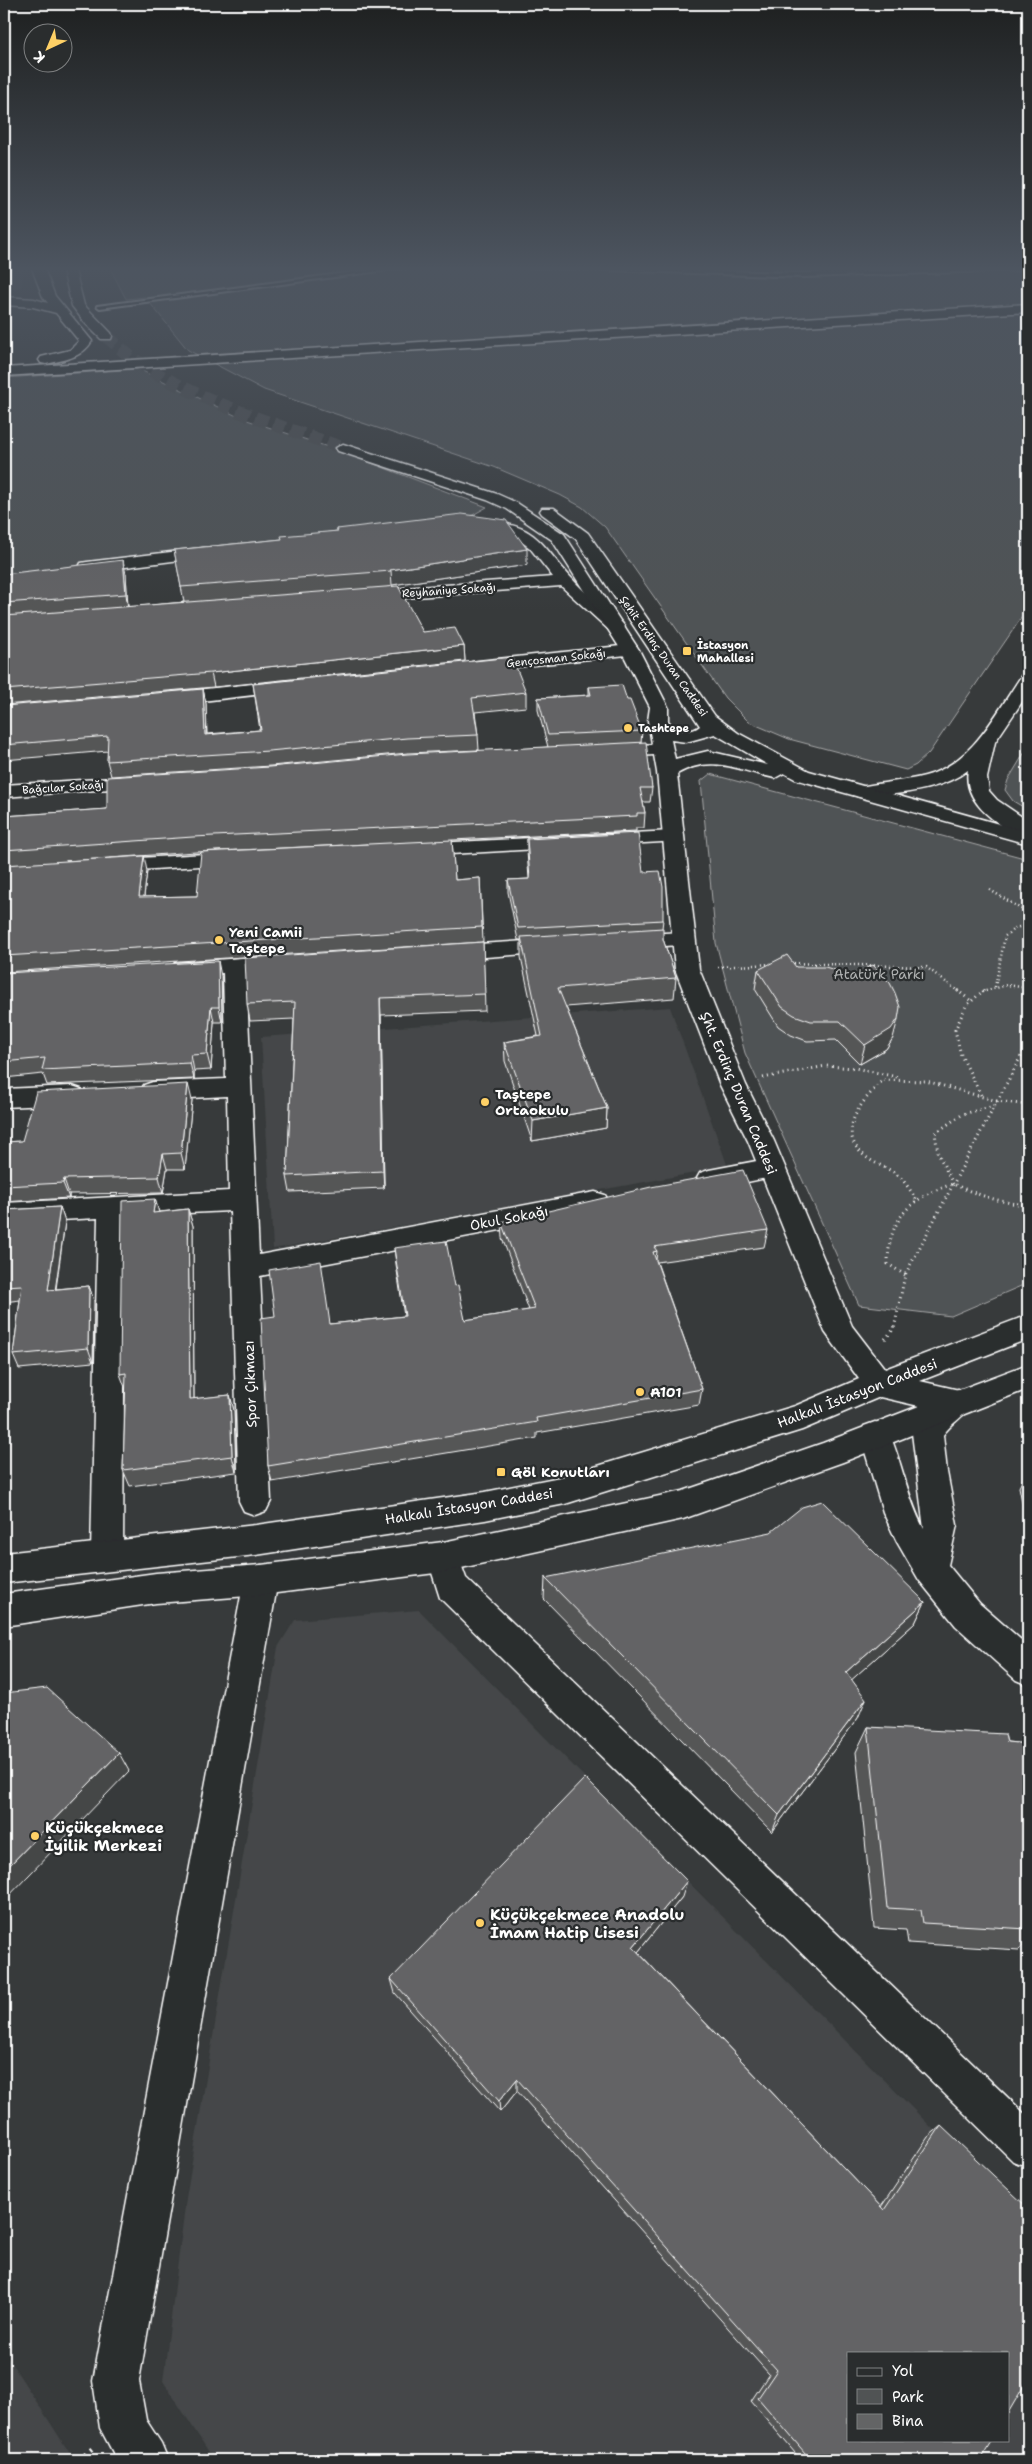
<svg xmlns="http://www.w3.org/2000/svg" width="1032" height="2464" font-family="'Shantell Sans',sans-serif">
<rect width="100%" height="100%" fill="#373a3b"/>
<filter id="ink" filterUnits="userSpaceOnUse"><feTurbulence type="fractalNoise" baseFrequency=".02" numOctaves="2"/><feDisplacementMap in="SourceGraphic" scale="10" xChannelSelector="R" yChannelSelector="G"/><feConvolveMatrix kernelMatrix="1 2 1 2 8 2 1 2 1" color-interpolation-filters="sRGB"/></filter>
<g filter="url(#ink)">
<path fill="#444748" fill-rule="evenodd" d="M 4,266 L 23,266 L 22,286 L 4,294 Z
M 670,1007 L 728,1167 L 273,1249 L 261,1037 Z
M 419,1610 L 1028,2225 L 1028,2460 L 214,2460 L 163,2381 L 186,2198 L 278,1647 L 295,1620 ZM 848,2353 L 1008,2353 L 1008,2440 L 848,2440 Z
M 4,2352 L 53,2427 L 74,2460 L 4,2460 Z"/>
<path fill="#505354" stroke="#a8a9aa" d="M 109,266 L 1028,266 L 1028,608 L 929,753 L 916,765 L 906,770 L 789,739 L 749,722 L 725,698 L 605,527 L 582,507 L 560,495 L 494,467 L 264,390 L 188,350 L 145,297 L 126,299 Z
M 138,369 L 241,418 L 337,450 L 487,507 L 471,516 L 4,575 L 4,378 Z
M 1028,747 L 1028,810 L 1013,801 L 1005,790 L 1008,780 Z
M 710,774 L 1028,859 L 1028,1283 L 951,1316 L 859,1305 L 745,1053 L 716,943 L 701,781 Z"/>
<g fill="none" stroke-linecap="round" stroke-linejoin="round">
<path stroke="#4b4e4f" stroke-width="13" stroke-dasharray="13 6" stroke-linecap="butt" d="M 106,336 C 115,343 123,351 132,358 C 193,400 274,424 343,448"/>
<g stroke="#fff" stroke-width="4">
<path id="lane" d="M 399,266 L 417,266 L 100,308 L 97,306 Z
M 495,266 L 802,273 L 1028,266 L 1028,270 L 802,277 Z"/>
</g>
<g stroke="#fff" stroke-width="3">
<path id="street" d="M 31,266 L 43,266 L 55,296 L 92,341 C 82,358 64,360 46,364 L 41,363 L 39,360 L 41,357 L 70,350 L 79,341 L 56,313 L 33,307 L 4,305 L 4,297 L 34,299 L 48,303 L 43,297 Z
M 475,519 C 541,525 535,539 575,582 C 589,597 606,610 622,623 L 625,627 L 622,631 L 610,631 L 561,586 L 364,601 L 358,600 L 355,596 L 358,592 L 364,591 L 553,577 L 530,548 L 514,536 L 469,527 L 467,524 Z
M 213,547 L 219,549 L 221,552 L 219,555 L 87,572 L 81,571 L 79,567 L 81,563 L 87,562 Z
M 630,645 L 636,646 L 639,650 L 636,654 L 478,671 L 472,670 L 469,666 L 472,662 L 478,661 Z
M 1028,673 L 1028,693 L 995,742 L 987,778 L 989,791 L 997,800 L 1028,821 L 1028,836 C 1000,830 962,802 968,770 C 939,792 898,793 864,798 L 857,796 L 854,792 L 857,788 C 879,782 903,782 925,776 C 973,763 996,713 1022,675 Z
M 291,680 L 298,682 L 300,686 L 298,690 L 167,705 L 160,703 L 158,699 L 160,695 L 167,693 Z
M 662,744 L 669,746 L 672,750 L 669,754 L 608,758 L 601,756 L 598,752 L 601,748 L 608,746 Z
M 144,776 L 151,778 L 154,782 L 151,786 L 4,797 L 4,785 Z
M 673,831 L 680,833 L 683,837 L 680,841 L 415,856 L 408,854 L 404,850 L 408,846 L 415,844 Z
M 237,852 L 245,853 L 248,858 L 245,863 L 108,872 L 100,871 L 97,866 L 100,861 L 108,860 Z
M 683,932 L 691,934 L 694,939 L 691,944 L 627,949 L 619,947 L 616,942 L 619,937 L 627,935 Z
M 559,939 L 567,941 L 570,946 L 567,951 L 445,960 L 437,958 L 434,953 L 437,948 L 445,946 Z
M 282,955 L 290,957 L 294,962 L 290,967 L 246,972 L 259,1255 L 595,1192 L 605,1195 L 609,1202 L 605,1209 L 595,1212 L 260,1276 L 271,1501 L 266,1511 L 255,1515 L 244,1511 L 239,1501 L 230,1211 L 125,1216 L 123,1555 L 119,1565 L 107,1570 L 95,1565 L 91,1555 L 98,1218 L 4,1223 L 4,1203 L 229,1191 L 227,1096 L 153,1100 L 144,1097 L 140,1091 L 144,1085 L 153,1082 L 226,1079 L 223,973 L 183,975 L 175,973 L 171,968 L 175,963 Z
M 72,1086 L 81,1089 L 85,1095 L 81,1101 L 72,1104 L 4,1107 L 4,1089 Z
M 772,1158 L 781,1161 L 785,1168 L 781,1175 L 709,1190 L 700,1187 L 696,1180 L 700,1173 L 709,1170 Z
M 958,1389 L 969,1393 L 973,1402 C 966,1416 952,1422 943,1435 L 947,1472 L 957,1525 L 948,1565 L 980,1604 L 1028,1646 L 1028,1685 L 1016,1680 L 956,1626 L 919,1580 L 897,1542 L 883,1512 L 860,1435 L 864,1426 L 875,1422 L 886,1426 C 902,1459 906,1496 924,1529 L 912,1433 L 928,1407 L 947,1393 Z
M 443,1542 L 455,1547 L 466,1578 L 1028,2117 L 1028,2167 L 1013,2161 L 440,1598 L 427,1557 L 431,1547 Z
M 261,1565 L 273,1569 L 278,1580 L 139,2381 L 146,2420 L 161,2443 L 168,2460 L 117,2460 L 100,2428 L 93,2381 L 244,1580 L 249,1569 Z"/>
</g>
<g stroke="#fff" stroke-width="3">
<path id="secondary" d="M 62,266 L 74,266 L 84,305 L 111,333 L 112,336 L 111,339 L 101,339 L 85,323 L 72,306 Z
M 1028,304 L 1028,312 L 4,376 L 4,368 Z
M 343,444 L 497,494 L 517,503 L 564,534 L 639,650 L 668,707 L 668,721 C 676,732 690,734 700,726 L 576,539 L 542,514 L 540,511 L 542,508 L 554,508 L 588,533 L 715,716 L 738,733 L 809,771 L 1028,832 L 1028,844 L 795,779 L 784,773 L 775,778 C 739,771 712,753 677,774 L 699,969 L 746,1085 L 774,1141 L 852,1326 L 885,1369 L 1028,1315 L 1028,1339 L 920,1381 L 959,1390 L 1028,1364 L 1028,1389 L 843,1462 L 683,1519 L 443,1572 L 261,1595 L 156,1603 L 4,1626 L 4,1594 L 156,1573 L 261,1565 L 443,1542 L 683,1491 L 823,1443 L 919,1406 L 880,1397 L 802,1430 L 565,1504 L 485,1520 L 256,1555 L 4,1583 L 4,1553 L 256,1525 L 485,1492 L 565,1476 L 795,1406 L 859,1379 L 825,1332 L 748,1141 L 720,1085 L 675,969 L 657,772 L 648,721 L 650,707 L 621,650 L 552,540 L 507,509 L 487,500 L 338,451 L 336,448 ZM 715,734 L 768,765 L 708,751 L 675,759 L 671,740 L 686,742 Z"/>
</g>
<path stroke="#fff" stroke-width="2.5" stroke-dasharray="1 3" stroke-linecap="butt" d="M 990,890 L 1028,913
M 790,963 L 926,967 L 959,992
M 718,967 L 772,964
M 995,987 L 1005,936 L 1015,928 L 1028,925
M 982,992 L 1007,985 L 1028,988"/>
<path stroke="#fff" stroke-width="3" stroke-dasharray="1 4" stroke-linecap="butt" d="M 957,990 L 971,1001
M 763,1078 L 826,1066 L 855,1068 L 897,1077
M 981,1095 L 961,1055 L 955,1030 L 966,1006 L 984,990
M 953,1184 L 938,1153 L 935,1133 L 963,1114 L 994,1106
M 916,1199 C 911,1192 906,1183 900,1177 C 890,1168 876,1165 866,1157 C 834,1132 861,1102 883,1080 L 926,1081 L 997,1101 L 1028,1105
M 905,1275 L 888,1264 C 888,1218 911,1197 953,1184 C 978,1195 1001,1203 1028,1205
M 885,1339 L 894,1329 L 905,1275 L 1028,1043"/>
<path stroke="#fff" stroke-width="5" stroke-dasharray="2 5.5" stroke-linecap="butt" d="M 79,2460 L 92,2449"/>
<use href="#lane" fill="#2a2d2e" fill-rule="evenodd"/>
<use href="#street" fill="#2a2d2e" fill-rule="evenodd"/>
<use href="#secondary" fill="#2a2d2e" fill-rule="evenodd"/>
</g>
<path fill="#555657" stroke="#fff" fill-rule="evenodd" d="M 337,529 L 527,565 L 392,585 L 392,587 L 423,632 L 464,646 L 465,661 L 214,687 L 4,705 L 4,706 L 4,577 L 126,574 L 128,607 L 184,602 L 174,550 L 282,539 L 337,531 Z
M 253,684 L 526,692 L 526,707 L 475,712 L 478,735 L 479,750 L 408,753 L 271,766 L 111,776 L 107,761 L 108,751 L 4,760 L 4,706 L 203,689 L 206,704 L 207,734 L 260,730 Z
M 589,687 L 627,700 L 642,731 L 641,743 L 652,788 L 650,802 L 643,802 L 645,813 L 644,828 L 636,828 L 636,831 L 452,840 L 455,880 L 480,878 L 483,942 L 4,972 L 4,816 L 107,809 L 269,767 L 548,747 L 538,710 L 538,698 L 589,695 ZM 367,844 L 197,896 L 144,897 L 147,871 L 66,861 L 196,852 Z
M 527,839 L 643,872 L 663,920 L 662,928 L 663,939 L 676,978 L 674,998 L 566,1007 L 607,1108 L 606,1128 L 532,1141 L 505,1061 L 504,1042 L 538,1036 L 521,957 L 521,940 L 518,940 L 508,892 L 508,880 L 529,879 L 527,851 Z
M 483,942 L 485,1011 L 381,1015 L 384,1188 L 290,1192 L 287,1176 L 294,1019 L 250,1021 L 247,1004 Z
M 796,967 L 893,1038 L 886,1049 L 860,1064 L 836,1040 L 807,1041 L 791,1035 L 778,1026 L 755,989 L 758,970 Z
M 4,973 L 221,976 L 222,1022 L 214,1022 L 211,1070 L 194,1071 L 194,1079 L 47,1085 L 43,1074 L 4,1078 Z
M 192,1100 L 185,1169 L 167,1169 L 163,1193 L 69,1194 L 69,1198 L 4,1202 L 4,1142 L 22,1141 Z
M 155,1199 L 159,1212 L 188,1209 L 193,1226 L 194,1399 L 230,1395 L 234,1411 L 236,1472 L 130,1486 L 123,1470 L 126,1390 L 120,1374 Z
M 60,1207 L 65,1222 L 56,1289 L 89,1286 L 94,1301 L 93,1362 L 19,1369 L 13,1355 L 20,1300 L 4,1302 L 4,1210 Z
M 501,1222 L 768,1230 L 764,1247 L 657,1262 L 702,1389 L 699,1405 L 537,1433 L 537,1438 L 272,1482 L 268,1466 L 275,1316 L 330,1324 L 404,1316 L 396,1264 L 394,1248 L 455,1286 L 465,1320 L 529,1310 L 502,1238 Z
M 1028,1469 L 1028,1531 L 1019,1487 Z
M 545,1578 L 925,1602 L 915,1623 L 851,1680 L 858,1718 L 772,1832 L 544,1599 Z
M 868,1727 L 1007,1742 L 1028,1744 L 1028,1939 L 1019,1950 L 908,1943 L 906,1930 L 874,1928 L 856,1752 Z
M 682,1897 L 638,1952 L 881,2207 L 928,2137 L 941,2126 L 980,2460 L 801,2460 L 751,2401 L 769,2374 L 517,2091 L 500,2112 L 395,1993 L 391,1979 Z"/>
<path fill="#454647" stroke="#fff" d="M 527,549 L 527,565 L 392,585 L 391,571 L 390,570 Z
M 123,560 L 126,574 L 128,608 L 126,594 Z
M 464,646 L 465,661 L 214,687 L 211,673 Z
M 203,689 L 206,704 L 207,749 L 205,735 Z
M 144,856 L 147,871 L 142,912 L 139,897 Z
M 218,961 L 221,976 L 222,1022 L 219,1007 Z
M 380,998 L 381,1015 L 384,1188 L 383,1171 Z
M 211,1007 L 214,1022 L 211,1070 L 207,1054 Z
M 898,1019 L 893,1038 L 886,1049 L 860,1064 L 865,1045 Z
M 191,1055 L 194,1071 L 194,1079 L 190,1063 Z
M 188,1084 L 192,1100 L 185,1169 L 181,1153 Z
M 607,1108 L 606,1128 L 532,1141 L 533,1121 Z
M 163,1154 L 167,1169 L 163,1193 L 159,1177 Z
M 64,1179 L 69,1194 L 69,1198 L 63,1183 Z
M 155,1199 L 160,1216 L 153,1213 Z
M 60,1207 L 65,1222 L 53,1305 L 48,1290 Z
M 188,1209 L 193,1226 L 194,1416 L 190,1399 Z
M 657,1251 L 655,1268 L 653,1252 Z
M 89,1286 L 94,1301 L 93,1362 L 88,1348 Z
M 230,1395 L 234,1411 L 236,1472 L 232,1456 Z
M 925,1602 L 915,1623 L 838,1692 L 846,1672 Z
M 866,1699 L 858,1718 L 772,1832 L 779,1815 Z
M 119,1753 L 129,1771 L 4,1901 L 4,1871 Z
M 687,1881 L 682,1897 L 630,1962 L 633,1947 Z
M 517,2079 L 517,2091 L 500,2112 L 499,2101 Z"/>
<path fill="#636465" stroke="#fff" d="M 462,514 L 506,520 L 527,549 L 390,570 L 391,571 L 181,587 L 174,550 L 282,539 L 281,536 L 338,531 L 337,529 Z
M 123,560 L 126,594 L 4,603 L 4,574 Z
M 398,586 L 423,632 L 455,628 L 464,646 L 211,673 L 4,690 L 4,616 Z
M 512,657 L 526,692 L 472,698 L 478,735 L 407,738 L 269,751 L 107,761 L 108,736 L 4,745 L 4,706 L 203,689 L 205,735 L 261,730 L 253,684 Z
M 622,685 L 627,700 L 630,700 L 642,731 L 548,735 L 538,698 L 591,695 L 589,687 Z
M 646,742 L 652,788 L 640,788 L 645,813 L 637,813 L 637,816 L 193,837 L 4,850 L 4,816 L 107,809 L 107,777 L 269,767 L 407,754 Z
M 638,833 L 643,872 L 660,871 L 663,887 L 663,920 L 518,928 L 508,880 L 530,879 L 527,839 Z
M 452,840 L 455,880 L 480,878 L 482,927 L 4,956 L 4,865 L 144,856 L 139,897 L 197,896 L 201,852 Z
M 663,928 L 663,939 L 676,978 L 558,988 L 607,1108 L 533,1121 L 504,1042 L 542,1036 L 521,937 Z
M 483,942 L 485,994 L 380,998 L 383,1171 L 287,1176 L 295,1002 L 247,1004 L 245,958 Z
M 787,955 L 796,967 L 825,967 L 853,975 L 873,965 L 890,983 L 895,993 L 900,1007 L 898,1019 L 891,1029 L 865,1045 L 840,1021 L 811,1021 L 794,1015 L 782,1007 L 758,970 Z
M 218,961 L 219,1007 L 211,1007 L 207,1054 L 191,1055 L 190,1063 L 42,1070 L 45,1058 L 4,1062 L 4,973 Z
M 188,1084 L 181,1153 L 163,1154 L 159,1177 L 64,1179 L 63,1183 L 4,1186 L 4,1142 L 22,1141 L 36,1092 Z
M 743,1170 L 768,1230 L 654,1247 L 657,1251 L 653,1252 L 702,1389 L 536,1418 L 537,1422 L 268,1466 L 261,1318 L 275,1316 L 269,1270 L 321,1261 L 330,1324 L 405,1316 L 394,1248 L 446,1241 L 455,1286 L 458,1285 L 465,1320 L 535,1309 L 501,1222 L 651,1187 Z
M 155,1199 L 153,1213 L 188,1209 L 190,1399 L 230,1395 L 232,1456 L 123,1470 L 126,1373 L 120,1374 L 122,1201 Z
M 60,1207 L 48,1290 L 89,1286 L 88,1348 L 13,1355 L 22,1285 L 4,1286 L 4,1210 Z
M 822,1501 L 925,1602 L 846,1672 L 866,1699 L 779,1815 L 545,1578 L 771,1532 L 802,1507 Z
M 47,1688 L 119,1753 L 4,1871 L 4,1693 Z
M 868,1727 L 1005,1734 L 1007,1742 L 1028,1744 L 1028,1929 L 923,1923 L 921,1910 L 887,1908 Z
M 585,1778 L 687,1881 L 633,1947 L 884,2210 L 941,2126 L 1028,2208 L 1028,2379 L 1008,2413 L 1008,2353 L 848,2353 L 848,2440 L 992,2440 L 980,2460 L 811,2460 L 758,2398 L 777,2370 L 517,2079 L 499,2101 L 391,1979 Z"/>
</g>
<linearGradient id="sky" x2="0" y2="1"><stop stop-color="#1e2020"/><stop offset="0.44" stop-color="#4d5560"/><stop offset="1" stop-color="#4d5560" stop-opacity="0"/></linearGradient>
<rect width="1032" height="611" fill="url(#sky)"/>
<g fill="#ffd166" stroke="#2a2d2e" stroke-width="2">
<rect x="682" y="646" width="10" height="10" rx="2.5"/>
<circle cx="628" cy="728" r="5"/>
<circle cx="219" cy="940" r="5"/>
<circle cx="485" cy="1102" r="5"/>
<circle cx="640" cy="1392" r="5"/>
<rect x="496" y="1467" width="10" height="10" rx="2.5"/>
<circle cx="35" cy="1836" r="5"/>
<circle cx="480" cy="1923" r="5"/>
</g>
<g text-anchor="middle" stroke-width="4.5" stroke-linejoin="round" paint-order="stroke">
<g font-size="11" fill="#fff" stroke="#2a2d2e">
<text transform="translate(449 590) rotate(-4)" y="4">Reyhaniye Sokağı</text>
<text transform="translate(664 656) rotate(55)" y="4">Şehit Erdinç Duran Caddesi</text>
<text transform="translate(556 658) rotate(-6)" y="4">Gençosman Sokağı</text>
<text transform="translate(63 787) rotate(-4)" y="4">Bağcılar Sokağı</text>
</g>
<g font-size="11" font-weight="bold" fill="#fff" stroke="#2a2d2e" text-anchor="start">
<text x="697" y="649">İstasyon<tspan x="697" dy="13">Mahallesi</tspan></text>
<text x="638" y="732">Tashtepe</text>
</g>
<g font-size="14" font-weight="bold" fill="#fff" stroke="#2a2d2e" text-anchor="start">
<text x="229" y="937">Yeni Camii<tspan x="229" dy="16">Taştepe</tspan></text>
<text x="495" y="1099">Taştepe<tspan x="495" dy="16">Ortaokulu</tspan></text>
<text x="650" y="1397">A101</text>
<text x="511" y="1477">Göl Konutları</text>
</g>
<g font-size="14" fill="#b0b2b2" stroke="#2a2d2e">
<text x="879" y="979">Atatürk Parkı</text>
</g>
<g font-size="14" fill="#fff" stroke="#2a2d2e">
<text transform="translate(739 1093) rotate(67)" y="5">Şht. Erdinç Duran Caddesi</text>
<text transform="translate(509 1218) rotate(-11)" y="5">Okul Sokağı</text>
<text transform="translate(250 1384) rotate(-92)" y="5">Spor Çıkmazı</text>
<text transform="translate(857 1393) rotate(-21)" y="5">Halkalı İstasyon Caddesi</text>
<text transform="translate(469 1506) rotate(-9)" y="5">Halkalı İstasyon Caddesi</text>
</g>
<g font-size="16" font-weight="bold" fill="#fff" stroke="#2a2d2e" text-anchor="start">
<text x="45" y="1833">Küçükçekmece<tspan x="45" dy="18">İyilik Merkezi</tspan></text>
<text x="490" y="1920">Küçükçekmece Anadolu<tspan x="490" dy="18">İmam Hatip Lisesi</tspan></text>
</g>
</g>
<rect width="1032" height="2464" fill="none" stroke="#2a2d2e" stroke-width="20"/>
<rect x="10" y="10" width="1012" height="2444" fill="none" stroke="#fff" stroke-width="2" filter="url(#ink)"/>
<rect x="847" y="2352" width="162" height="90" fill="#2a2d2e" stroke="#7f8182"/>
<rect x="857" y="2368" width="25" height="8" fill="#2a2d2e" stroke="#7f8182"/>
<text x="892" y="2376" font-size="15" fill="#ffffff">Yol</text>
<rect x="857" y="2389" width="25" height="15" fill="#505354" stroke="#7f8182"/>
<text x="892" y="2402" font-size="15" fill="#ffffff">Park</text>
<rect x="857" y="2414" width="25" height="15" fill="#636465" stroke="#7f8182"/>
<text x="892" y="2426" font-size="15" fill="#ffffff">Bina</text>
<g transform="translate(48 48) rotate(224)"><circle r="24" fill="#2a2d2e" stroke="#7f8182"/>
<path d="M0-4L9 19L0 12L-9 19Z" fill="#ffd166"/>
<text y="-8" font-size="14" font-weight="bold" text-anchor="middle" fill="#ffffff">K</text>
</g>
</svg>
